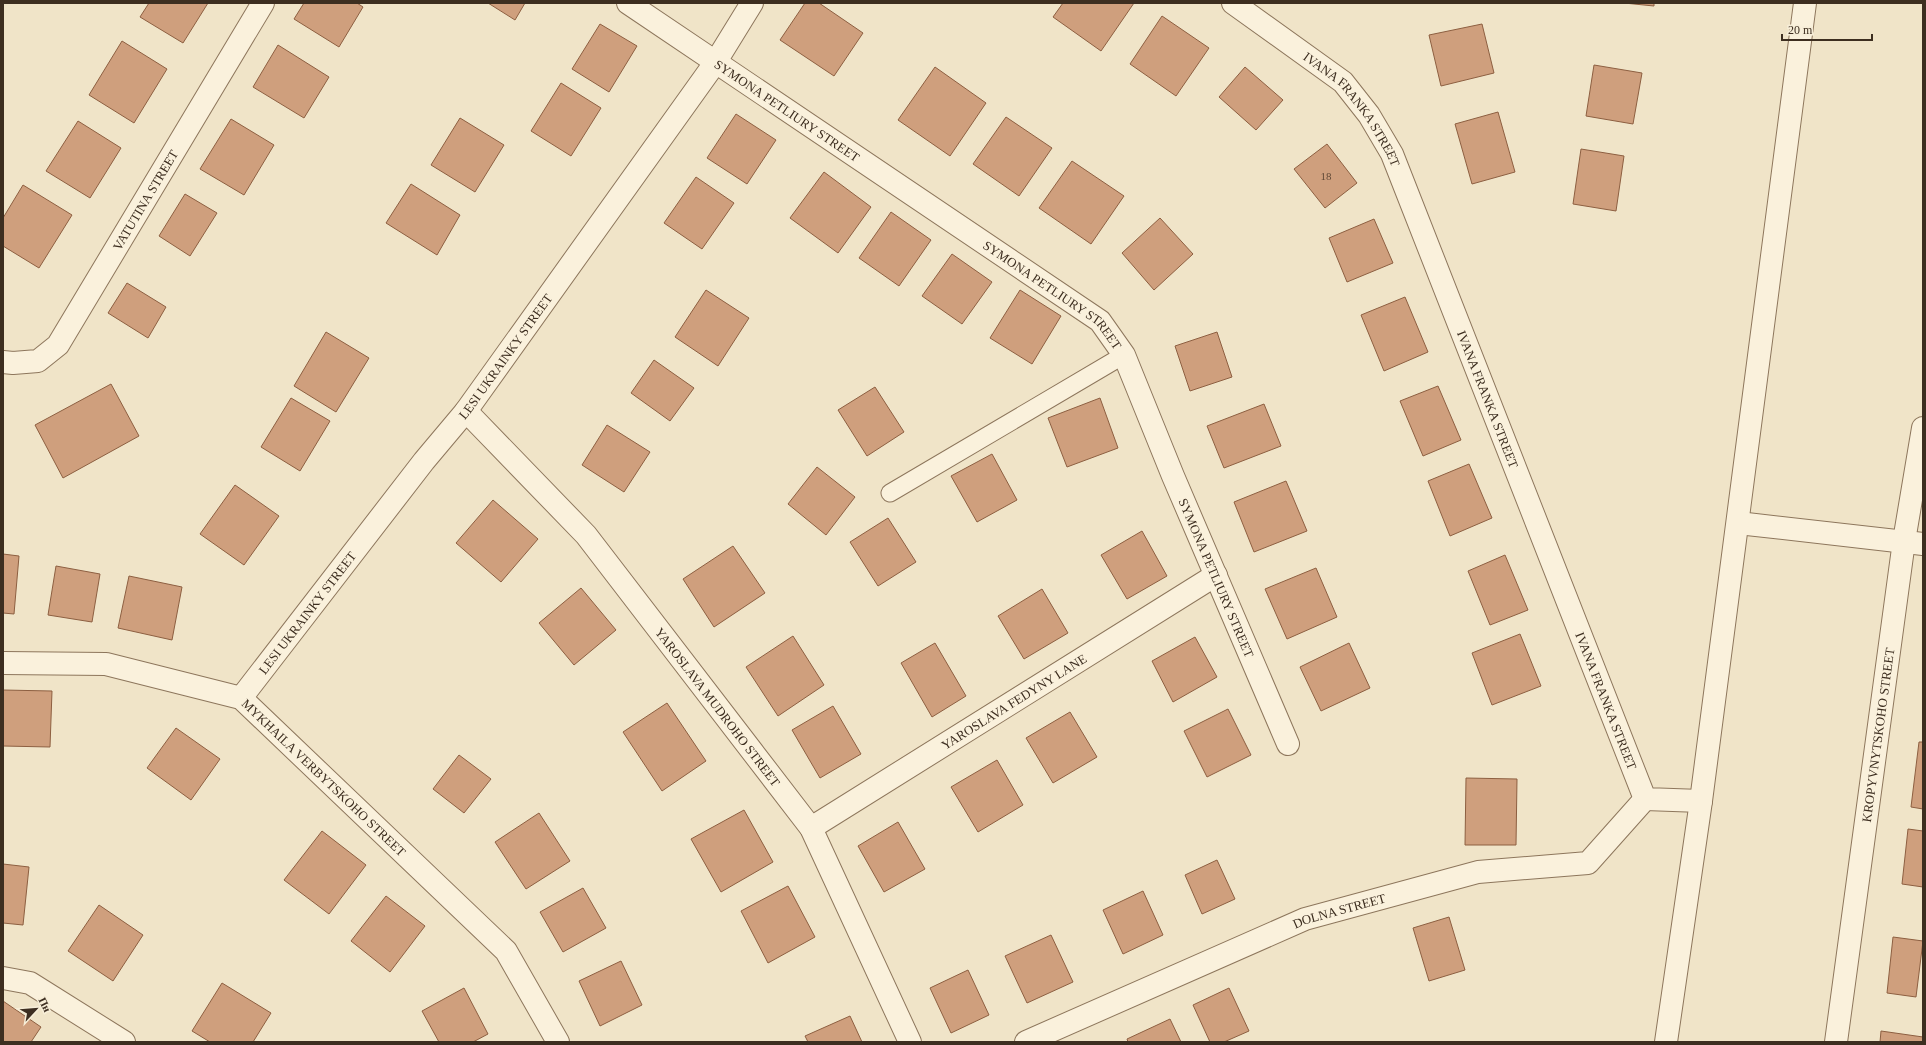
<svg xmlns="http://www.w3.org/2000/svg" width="1926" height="1045" font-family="Georgia,serif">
<rect width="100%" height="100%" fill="#f0e4c8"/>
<path fill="#cf9f7d" stroke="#8d5f41" d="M 149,3 L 208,3 L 183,43 L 140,17 Z
M 304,3 L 357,3 L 363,7 L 339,47 L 294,19 Z
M 488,3 L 525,3 L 515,20 Z
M 805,3 L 819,3 L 863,33 L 834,76 L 780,40 Z
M 1063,3 L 1134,3 L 1101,51 L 1053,17 Z
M 1624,3 L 1654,3 L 1654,6 Z
M 1162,16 L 1209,48 L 1176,96 L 1130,64 Z
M 600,24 L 637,46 L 609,92 L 572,69 Z
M 1482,24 L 1494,73 L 1441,86 L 1429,35 Z
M 122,41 L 167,69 L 134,123 L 89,95 Z
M 278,45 L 329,77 L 304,118 L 253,87 Z
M 1594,65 L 1642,73 L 1633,124 L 1586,116 Z
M 935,67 L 986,103 L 950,156 L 898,120 Z
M 1245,67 L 1283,100 L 1256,130 L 1219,97 Z
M 561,83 L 601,108 L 571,156 L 531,131 Z
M 1498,112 L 1515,172 L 1472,184 L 1455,124 Z
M 736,114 L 776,140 L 747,184 L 707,158 Z
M 1006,117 L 1052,148 L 1019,196 L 973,164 Z
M 460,118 L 504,145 L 475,192 L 431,165 Z
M 231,119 L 274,145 L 244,195 L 200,169 Z
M 78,121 L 121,148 L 90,198 L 46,171 Z
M 1327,144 L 1357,183 L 1325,208 L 1294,169 Z
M 1581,149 L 1624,156 L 1616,211 L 1573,204 Z
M 1072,161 L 1124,196 L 1091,244 L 1039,208 Z
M 824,172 L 871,207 L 838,253 L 790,218 Z
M 696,177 L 734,203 L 702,249 L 664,223 Z
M 411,184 L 460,215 L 437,255 L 386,223 Z
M 23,185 L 72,215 L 39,268 L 3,246 L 3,218 Z
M 185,194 L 217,213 L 190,256 L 159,236 Z
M 891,212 L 931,240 L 899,286 L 859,258 Z
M 1160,218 L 1193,254 L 1154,290 L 1122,253 Z
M 1374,219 L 1393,263 L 1347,282 L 1329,238 Z
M 952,254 L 992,282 L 962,324 L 922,296 Z
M 127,283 L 166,307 L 148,338 L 108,313 Z
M 706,290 L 749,318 L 718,366 L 675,337 Z
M 1020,290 L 1061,316 L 1032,364 L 990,338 Z
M 1405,297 L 1428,352 L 1384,371 L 1361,315 Z
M 326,332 L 369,358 L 336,412 L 294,386 Z
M 1217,332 L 1232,377 L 1190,391 L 1175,346 Z
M 654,360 L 694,388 L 670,421 L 631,393 Z
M 111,384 L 139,436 L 63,478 L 35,425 Z
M 1438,386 L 1461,440 L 1423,456 L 1400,401 Z
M 875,387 L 904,432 L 867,456 L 838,410 Z
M 291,398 L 330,421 L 300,471 L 261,447 Z
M 1100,398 L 1118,448 L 1067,467 L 1048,418 Z
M 1264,404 L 1281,446 L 1224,468 L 1207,426 Z
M 607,425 L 650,452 L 624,492 L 582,465 Z
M 992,454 L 1017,500 L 977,522 L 951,476 Z
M 1469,464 L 1492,518 L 1450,536 L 1428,481 Z
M 817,467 L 855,497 L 826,535 L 788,504 Z
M 1286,481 L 1307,531 L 1254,552 L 1234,502 Z
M 235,485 L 279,516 L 244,565 L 200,534 Z
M 493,500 L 538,539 L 501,582 L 456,543 Z
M 888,518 L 916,562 L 878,586 L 850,542 Z
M 1142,531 L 1167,576 L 1127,599 L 1101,555 Z
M 733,546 L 765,593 L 714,627 L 683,579 Z
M 3,554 L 19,556 L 14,614 L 3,613 Z
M 1505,555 L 1528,610 L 1490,625 L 1468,571 Z
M 56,566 L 100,574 L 92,622 L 48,615 Z
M 1316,568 L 1337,617 L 1287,639 L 1265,589 Z
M 129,576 L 182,587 L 172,640 L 118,628 Z
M 581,588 L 616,630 L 574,665 L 539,623 Z
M 1042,589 L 1068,633 L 1024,659 L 998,616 Z
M 1520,634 L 1541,686 L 1492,705 L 1472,653 Z
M 793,636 L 824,685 L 778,716 L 746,667 Z
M 1195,637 L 1217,677 L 1173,702 L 1152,661 Z
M 935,643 L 966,696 L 932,717 L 901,663 Z
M 1349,643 L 1370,688 L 1321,711 L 1300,667 Z
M 3,690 L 52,691 L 50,747 L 3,746 Z
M 667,703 L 706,761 L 662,791 L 623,732 Z
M 833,706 L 861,754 L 820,778 L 792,730 Z
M 1228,709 L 1251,755 L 1207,777 L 1184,731 Z
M 1070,712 L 1097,757 L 1053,783 L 1026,738 Z
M 176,728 L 220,759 L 191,800 L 147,768 Z
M 1919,742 L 1923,742 L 1923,809 L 1911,807 Z
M 459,755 L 491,779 L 464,813 L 433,789 Z
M 997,760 L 1023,805 L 978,832 L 951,787 Z
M 1466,778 L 1517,779 L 1516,845 L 1465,845 Z
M 744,810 L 773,862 L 721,892 L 691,839 Z
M 539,813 L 570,861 L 526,889 L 495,842 Z
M 898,822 L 925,869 L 884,892 L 858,846 Z
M 1908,829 L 1923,831 L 1923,887 L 1902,884 Z
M 322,831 L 366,865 L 329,914 L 284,880 Z
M 1217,860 L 1235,899 L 1202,914 L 1185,875 Z
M 3,864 L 29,867 L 23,925 L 3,923 Z
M 788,886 L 815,937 L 768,963 L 741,911 Z
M 583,888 L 606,928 L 563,952 L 540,912 Z
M 1143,891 L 1163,935 L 1123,954 L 1103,910 Z
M 386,896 L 425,926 L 390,972 L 351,941 Z
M 99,905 L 143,935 L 113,981 L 68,951 Z
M 1449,917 L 1465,970 L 1429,981 L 1413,928 Z
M 1051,935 L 1073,982 L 1027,1003 L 1005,956 Z
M 1893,937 L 1923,941 L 1916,997 L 1887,993 Z
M 621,961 L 642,1005 L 600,1026 L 579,981 Z
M 968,970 L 989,1015 L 951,1033 L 930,988 Z
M 222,983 L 271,1013 L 253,1042 L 210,1042 L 192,1031 Z
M 464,988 L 488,1034 L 473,1042 L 439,1042 L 422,1011 Z
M 1229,988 L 1249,1031 L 1224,1042 L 1210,1042 L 1193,1005 Z
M 3,1001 L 41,1027 L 31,1042 L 3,1042 Z
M 850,1016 L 862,1042 L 808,1042 L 805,1036 Z
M 1170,1019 L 1181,1042 L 1128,1042 L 1127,1039 Z
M 1881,1031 L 1923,1037 L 1923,1042 L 1880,1042 Z"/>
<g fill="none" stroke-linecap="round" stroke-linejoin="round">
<g stroke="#8d765c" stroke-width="19">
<path id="service" d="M 890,493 L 1124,355"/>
</g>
<g stroke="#8d765c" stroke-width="24">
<g id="minor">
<path id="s1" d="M 628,3 L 1100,321 L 1124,355 L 1173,476 L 1288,744"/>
<path id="s2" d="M 1233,3 L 1343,82 L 1369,115 L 1392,154 L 1645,799 L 1701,801"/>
<path id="s3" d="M 3,362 L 13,363 L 38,361 L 58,345 L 263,3"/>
<path id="s4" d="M 466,411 L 586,535 L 811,828 L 910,1042"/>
<path d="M 1738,523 L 1923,544"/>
<path id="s5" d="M 3,663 L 106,664 L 241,698 L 506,951 L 558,1042"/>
<path id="s6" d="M 241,698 L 424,461 L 466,411 L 715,63 L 752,3"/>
<path id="s7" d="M 811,828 L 1216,575"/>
<path d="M 3,978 L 30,983 L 124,1042"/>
<path id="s8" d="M 1026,1042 L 1305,919 L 1478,872 L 1588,863 L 1645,799"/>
<path d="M 1666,1042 L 1701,801 L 1805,3"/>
<path id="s9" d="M 1836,1042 L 1904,541 L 1923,428"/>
</g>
</g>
<use href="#service" stroke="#faf1dc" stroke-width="17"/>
<use href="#minor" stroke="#faf1dc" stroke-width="22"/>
</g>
<g text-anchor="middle" stroke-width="3" stroke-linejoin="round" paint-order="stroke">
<g font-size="11" fill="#624a37">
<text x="1326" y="180">18</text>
</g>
<g font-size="13" fill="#3d2e20" stroke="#f7eed8">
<text dy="5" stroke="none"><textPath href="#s1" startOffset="192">SYMONA PETLIURY STREET</textPath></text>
<text dy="5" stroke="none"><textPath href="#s2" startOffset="162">IVANA FRANKA STREET</textPath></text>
<text dy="5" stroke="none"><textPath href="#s3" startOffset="230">VATUTINA STREET</textPath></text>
<text dy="5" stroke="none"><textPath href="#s1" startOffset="516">SYMONA PETLIURY STREET</textPath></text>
<text dy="5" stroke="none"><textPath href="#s6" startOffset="432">LESI UKRAINKY STREET</textPath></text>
<text dy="5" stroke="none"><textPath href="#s2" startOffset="486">IVANA FRANKA STREET</textPath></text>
<text dy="5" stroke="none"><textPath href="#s1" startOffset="852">SYMONA PETLIURY STREET</textPath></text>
<text dy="5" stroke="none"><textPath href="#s6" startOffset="108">LESI UKRAINKY STREET</textPath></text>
<text dy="5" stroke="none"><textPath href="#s2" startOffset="810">IVANA FRANKA STREET</textPath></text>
<text dy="5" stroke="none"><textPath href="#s7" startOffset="239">YAROSLAVA FEDYNY LANE</textPath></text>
<text dy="5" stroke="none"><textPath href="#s4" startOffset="389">YAROSLAVA MUDROHO STREET</textPath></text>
<text dy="5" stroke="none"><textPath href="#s9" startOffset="310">KROPYVNYTSKOHO STREET</textPath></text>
<text dy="5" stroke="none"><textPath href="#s5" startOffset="357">MYKHAILA VERBYTSKOHO STREET</textPath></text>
<text dy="5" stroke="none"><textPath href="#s8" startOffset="340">DOLNA STREET</textPath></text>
</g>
</g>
<rect width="1926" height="1045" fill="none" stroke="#3d2e20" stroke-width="8"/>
<g transform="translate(36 1009) rotate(64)" stroke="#f7eed8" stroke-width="3" paint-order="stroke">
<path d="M0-3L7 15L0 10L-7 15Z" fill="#3d2e20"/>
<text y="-6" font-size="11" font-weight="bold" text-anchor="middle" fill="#3d2e20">Пн</text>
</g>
<path d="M1782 34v6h90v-6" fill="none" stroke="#3d2e20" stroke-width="2"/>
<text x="1788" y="34" font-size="12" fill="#3d2e20" stroke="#f7eed8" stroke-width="3" paint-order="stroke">20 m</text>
</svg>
